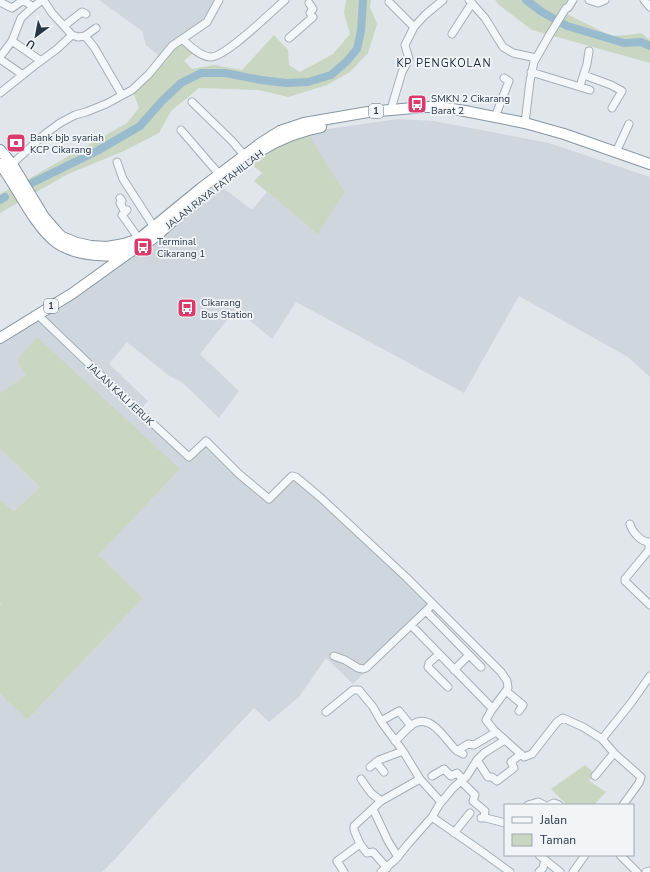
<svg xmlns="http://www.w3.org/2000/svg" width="650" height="872" font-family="'Nunito Sans',sans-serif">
<rect width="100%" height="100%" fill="#e1e6eb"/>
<path fill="#cfd6dd" d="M 99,0 L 215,0 L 201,22 L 158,55 L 146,45 L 142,31 Z
M 398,119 L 434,121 L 549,143 L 650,177 L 650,377 L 628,357 L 519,296 L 464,393 L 296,302 L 272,339 L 236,309 L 200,354 L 239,391 L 219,418 L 183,383 L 168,375 L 127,342 L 109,364 L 148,401 L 139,411 L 189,457 L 206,441 L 269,499 L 292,476 L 433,604 L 353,684 L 326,658 L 299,697 L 269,722 L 254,708 L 171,796 L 117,857 L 102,872 L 0,872 L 0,694 L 27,720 L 143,598 L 99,555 L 180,469 L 26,375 L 0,393 L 0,338 L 113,265 L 218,184 L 252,210 L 267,192 L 318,233 L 307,132 Z
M 0,449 L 40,487 L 14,511 L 0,499 Z"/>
<path fill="#c9d6c1" d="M 346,0 L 371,0 L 370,7 L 377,24 L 368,53 L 350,72 L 327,85 L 288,97 L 259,90 L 199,88 L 171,111 L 159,133 L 124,151 L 68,174 L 0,213 L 0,194 L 15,186 L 0,164 L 0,151 L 23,182 L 127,123 L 139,108 L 132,88 L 146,74 L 158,55 L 179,39 L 194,52 L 184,61 L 192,69 L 214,65 L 242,70 L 274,35 L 288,50 L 289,65 L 300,72 L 333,54 L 350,34 L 344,13 Z
M 495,0 L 572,0 L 565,13 L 611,36 L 628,35 L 641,33 L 650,40 L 650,63 L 532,30 L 499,5 Z
M 307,132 L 344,192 L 318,234 L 254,181 L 262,173 L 250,163 L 278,144 Z
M 37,337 L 180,469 L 99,555 L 143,598 L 27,720 L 0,694 L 0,605 L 1,604 L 0,603 L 0,499 L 14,511 L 40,487 L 0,449 L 0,393 L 26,375 L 17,360 Z
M 585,765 L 595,774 L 589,781 L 606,792 L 594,805 L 567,805 L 551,789 Z"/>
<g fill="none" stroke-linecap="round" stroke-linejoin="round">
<path stroke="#99bbce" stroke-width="8" d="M 526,0 L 542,12 L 567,26 L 624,43 L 641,42 L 650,46
M 32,183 L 97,151 L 140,126 L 162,101 L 181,83 L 201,73 L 225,73 L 261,80 L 286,83 L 308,82 L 331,75 L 347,61 L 357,49 L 361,31 L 363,0
M 0,200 L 5,197"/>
<g stroke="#a5aeb6" stroke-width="9">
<path id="minor" d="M 469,0 L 485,18 L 503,47 L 513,53 L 536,58
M 589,0 L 598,3 L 605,0
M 644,0 L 650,7
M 0,2 L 12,8 L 22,1 L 26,2 L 33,7 L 41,1 L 44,1 L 52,13 L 72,35 L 78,37 L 85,36 L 94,47 L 122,95
M 389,2 L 414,27
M 64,26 L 82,12 L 86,14
M 452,34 L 472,3
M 85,36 L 96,28
M 289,38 L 313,17 L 310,13 L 313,9 L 309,3
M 182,39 C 189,45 199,56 210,57 C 225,58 272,11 285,0
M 12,41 L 21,18 L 33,7
M 0,57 L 12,41 L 41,61
M 0,59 L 23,75
M 531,72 L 590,90
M 584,75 L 611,85 L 622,91 L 612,108
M 580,86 L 587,64 L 589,51
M 0,93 L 34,66 L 57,49 L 72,35
M 192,102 L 232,141 L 244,155
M 391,109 L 402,72 L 409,59 L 405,45 L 414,27 L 425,15 L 443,0
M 495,117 L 509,81 L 504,78
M 525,123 L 530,81 L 534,62 L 550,34 L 566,8 L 568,8 L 573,0
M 181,130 L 219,174
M 616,152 L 629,124
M 117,162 L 123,179 L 154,227
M 12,164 L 45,134 L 60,123 L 75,115 L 86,112 L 106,104 L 132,90 L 149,74 L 172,46 L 207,22 L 219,0
M 120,198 L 122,201 L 120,203 L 125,212
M 127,210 L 122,215 L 139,239
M 37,314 L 112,386 L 189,457 L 206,441 L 239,474 L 269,499 L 292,476 L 296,477 L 320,497 L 407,578 L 501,672 L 507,681 L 508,688 L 491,711 L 486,720 L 494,730 L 524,757 L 532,754 L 557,722 L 563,718 L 583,727 L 602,739 L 631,703 L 650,676
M 630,524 C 632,532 642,543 650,542
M 649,543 L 649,550 L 625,579 L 625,581 L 650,605
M 426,611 L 481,667
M 411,625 L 490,706
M 439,654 L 429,663 L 428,667 L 448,687
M 334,656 L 345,660 L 358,668 L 363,669 L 366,668 L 433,604
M 454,670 L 469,655
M 506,691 L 523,705 L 519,711
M 326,712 L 353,690 L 359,690 L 373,707 L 382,723 L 403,751 L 420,779 L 441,802
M 381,721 L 399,711 L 411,726
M 602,739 L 614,753 L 641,777 L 639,783 L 623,805
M 395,741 C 401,736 407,728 413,724 C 431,713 445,739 455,749 C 457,751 460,752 463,754
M 457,751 L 468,744 L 474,745 L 496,732
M 477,760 L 488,777 L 492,777 L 497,781 L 514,768 L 511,762 L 521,754
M 376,762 L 384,772
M 370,767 L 379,760 L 403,751
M 432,776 L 444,769 L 451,776 L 457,773 L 463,780
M 595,776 L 614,753
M 361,779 L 371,793 L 381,801
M 461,781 L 475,795 L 473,801 L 485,811 L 484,818
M 528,805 L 538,802 L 544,805
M 550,805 L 554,803 L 559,805
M 373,809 L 388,841 L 398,857
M 432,817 L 481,851 L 510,872
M 481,818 L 486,818 L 505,823
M 454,833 L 470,813
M 360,844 L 367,853 L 373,852 L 387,868
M 539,855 L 560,872
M 620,855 L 637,872
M 344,872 L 337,861 L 360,844 L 354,830 L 354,826 L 381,801 L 420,779
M 381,872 L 396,859 L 408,844 L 432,817 L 439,805 L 453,788 L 467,776 L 477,760 L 484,753 L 505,740
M 539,872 L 543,868 L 545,860
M 573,872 L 585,855
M 646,872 L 650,871"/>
</g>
<g stroke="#8796a3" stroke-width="12">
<path id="highway" d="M 0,150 L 12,164 L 44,217 L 57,232 L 62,237 L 77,243 L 91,246 L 107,247 L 124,244 L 139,239 L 200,189 L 261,143 L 280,131 L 304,123 L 368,112 L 425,107 L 439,107 L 465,111 L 525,123 L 564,134 L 650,164
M 262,150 C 281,138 299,131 321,127
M 0,164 C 18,188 30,218 52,239 C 70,256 117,261 138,248 C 156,239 172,221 187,208
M 0,338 L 73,293 L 130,252"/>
</g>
<use href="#minor" stroke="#f4f7f9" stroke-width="7"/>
<use href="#highway" stroke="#fff" stroke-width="10"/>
</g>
<defs>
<g id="bus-square" transform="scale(1)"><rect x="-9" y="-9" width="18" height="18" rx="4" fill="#db3b6a" stroke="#f1f5f8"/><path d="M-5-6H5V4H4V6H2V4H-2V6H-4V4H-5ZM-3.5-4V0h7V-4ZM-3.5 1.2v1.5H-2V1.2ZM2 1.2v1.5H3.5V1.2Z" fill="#fff"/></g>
<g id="bank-square" transform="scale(1)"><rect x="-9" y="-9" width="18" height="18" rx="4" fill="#db3b6a" stroke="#f1f5f8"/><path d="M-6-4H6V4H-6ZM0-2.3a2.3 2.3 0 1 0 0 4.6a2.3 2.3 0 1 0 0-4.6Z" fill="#fff"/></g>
</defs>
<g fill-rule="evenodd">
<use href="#bus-square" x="417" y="104"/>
<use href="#bank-square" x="16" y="143"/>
<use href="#bus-square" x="143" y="247"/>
<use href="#bus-square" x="187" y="308"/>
</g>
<g text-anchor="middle" stroke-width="3.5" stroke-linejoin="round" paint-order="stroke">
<g fill="#f1f5f8" stroke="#646f7b" stroke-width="1">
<rect x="369" y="104" width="14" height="14" rx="3"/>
<rect x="44" y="299" width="14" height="14" rx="3"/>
</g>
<g font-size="9" font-weight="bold" fill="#273645">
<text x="376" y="114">1</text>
<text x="51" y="309">1</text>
</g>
<g font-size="10" fill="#273645" stroke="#f1f5f8" text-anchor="start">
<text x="431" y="102">SMKN 2 Cikarang<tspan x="431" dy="12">Barat 2</tspan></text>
<text x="30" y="141">Bank bjb syariah<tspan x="30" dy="12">KCP Cikarang</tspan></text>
<text x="157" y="245">Terminal<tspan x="157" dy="12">Cikarang 1</tspan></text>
<text x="201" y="306">Cikarang<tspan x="201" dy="12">Bus Station</tspan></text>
</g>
<g font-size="10" fill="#273645" stroke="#f1f5f8">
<text transform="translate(214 189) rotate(-38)" y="4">JALAN RAYA FATAHILLAH</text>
<text transform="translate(121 394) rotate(43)" y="4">JALAN KALI JERUK</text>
</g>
<g font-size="11" letter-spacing="1" fill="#1a2735" stroke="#f1f5f8">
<text x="444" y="67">KP PENGKOLAN</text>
</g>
</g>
<rect x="504" y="804" width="130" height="52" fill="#f1f5f8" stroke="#a0a9b0"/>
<rect x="512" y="817" width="20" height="6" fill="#f4f7f9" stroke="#a0a9b0"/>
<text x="540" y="824" font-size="12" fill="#273645">Jalan</text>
<rect x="512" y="834" width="20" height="12" fill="#c9d6c1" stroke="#a0a9b0"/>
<text x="540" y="844" font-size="12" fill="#273645">Taman</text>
<g transform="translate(36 36) rotate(212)" stroke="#f1f5f8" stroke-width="3" paint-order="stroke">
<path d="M0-3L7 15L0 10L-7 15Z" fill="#273645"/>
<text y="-6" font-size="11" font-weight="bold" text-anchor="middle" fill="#273645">U</text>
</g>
</svg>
